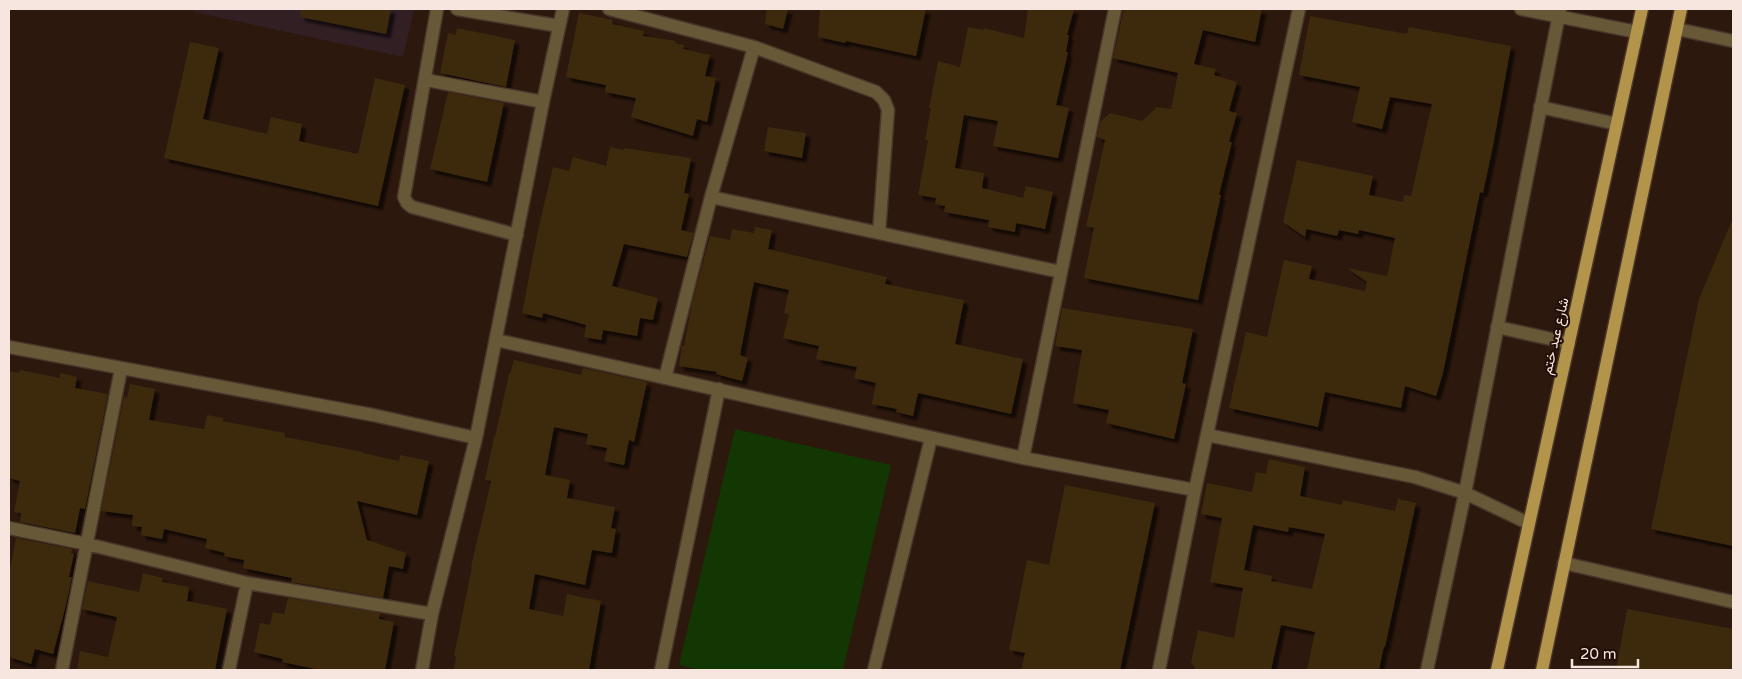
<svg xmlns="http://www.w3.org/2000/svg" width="1742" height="679" font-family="'Varela Round',Vazirmatn,sans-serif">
<defs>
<filter id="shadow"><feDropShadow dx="4.5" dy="4.5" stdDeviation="1" flood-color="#0009"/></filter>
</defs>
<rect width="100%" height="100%" fill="#2d180d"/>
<path fill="#311f24" d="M 195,9 L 414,9 L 403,57 L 194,12 Z"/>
<path fill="#123703" d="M 735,429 L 891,465 L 843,670 L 700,670 L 679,665 Z"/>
<path fill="#3c2911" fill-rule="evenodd" filter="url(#shadow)" d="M 301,9 L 391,9 L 386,34 L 300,17 Z
M 767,9 L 788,9 L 783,29 L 765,24 Z
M 820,9 L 926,9 L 916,56 L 846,41 L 845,43 L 818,37 Z
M 1028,9 L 1074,9 L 1067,35 L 1069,35 L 1066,52 L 1068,52 L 1056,105 L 1069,108 L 1058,158 L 993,146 L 998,121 L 964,115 L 955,168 L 984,173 L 982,188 L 1023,198 L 1026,186 L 1053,192 L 1045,229 L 1016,223 L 1015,232 L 988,227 L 989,220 L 944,212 L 945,206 L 935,204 L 936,198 L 918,195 L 928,140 L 925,140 L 931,108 L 929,108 L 938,61 L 960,67 L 968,27 L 983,30 L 984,28 L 1024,38 Z
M 1124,9 L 1262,9 L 1255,42 L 1203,30 L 1194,64 L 1216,69 L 1214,75 L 1237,82 L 1229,111 L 1237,113 L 1229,142 L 1232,142 L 1219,195 L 1221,195 L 1198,300 L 1084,278 L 1094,228 L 1086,226 L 1105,140 L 1097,137 L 1100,122 L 1110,113 L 1142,121 L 1157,107 L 1171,109 L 1178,73 L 1113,58 Z
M 579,13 L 613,20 L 612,24 L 644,31 L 643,36 L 676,41 L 675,43 L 684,45 L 683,49 L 710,55 L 705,76 L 716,78 L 707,122 L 697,119 L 693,136 L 631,117 L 636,98 L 605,92 L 606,85 L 566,77 Z
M 1310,16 L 1407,34 L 1409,27 L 1511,46 L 1493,146 L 1483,193 L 1480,192 L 1443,373 L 1436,396 L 1405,386 L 1401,408 L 1325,392 L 1318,427 L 1229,408 L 1246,332 L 1267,337 L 1284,260 L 1312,266 L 1309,279 L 1365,291 L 1367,282 L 1347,268 L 1387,276 L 1395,238 L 1359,230 L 1358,234 L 1339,230 L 1337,236 L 1306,229 L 1305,237 L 1283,222 L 1297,160 L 1373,176 L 1369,195 L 1403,202 L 1404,195 L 1411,196 L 1432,104 L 1390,97 L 1382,129 L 1352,122 L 1360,87 L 1299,75 Z
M 457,28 L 515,40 L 506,87 L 440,73 L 448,33 L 456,35 Z
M 190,42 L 219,48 L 203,119 L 267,134 L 271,117 L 302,124 L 299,141 L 358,154 L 375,78 L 405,85 L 378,206 L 164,158 Z
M 448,92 L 504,103 L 487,182 L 430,169 Z
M 768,127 L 806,133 L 802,158 L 764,151 Z
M 610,147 L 624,150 L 624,148 L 691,158 L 684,193 L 689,194 L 681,230 L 694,233 L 687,257 L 624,244 L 612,286 L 658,298 L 653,320 L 640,318 L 637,336 L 603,330 L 601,340 L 584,337 L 586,325 L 543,313 L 542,318 L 522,313 L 538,230 L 553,167 L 569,171 L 573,157 L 606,166 Z
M 1733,218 L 1733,546 L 1651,529 L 1699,299 Z
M 755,227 L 772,230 L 768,249 L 887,277 L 885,284 L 964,300 L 955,344 L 1023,359 L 1011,414 L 918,393 L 913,416 L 896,412 L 897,409 L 872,404 L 876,383 L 854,378 L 857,367 L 816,359 L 819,346 L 783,338 L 789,314 L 784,313 L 789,290 L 754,282 L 740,355 L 748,358 L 742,381 L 716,374 L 717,372 L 679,366 L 682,346 L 684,346 L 692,303 L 710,236 L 730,240 L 732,229 L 754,233 Z
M 1062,308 L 1193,329 L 1182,383 L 1186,384 L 1174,439 L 1106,423 L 1109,410 L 1073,403 L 1082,350 L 1055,346 Z
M 514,360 L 581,375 L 583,368 L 647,382 L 634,442 L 629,440 L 624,465 L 604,461 L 607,448 L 586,444 L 588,434 L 554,427 L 545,475 L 570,480 L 567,498 L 615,507 L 611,528 L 616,529 L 612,553 L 592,550 L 585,585 L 535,574 L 529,609 L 563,616 L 567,594 L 601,601 L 589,670 L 454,670 L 456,657 L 454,656 L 472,567 L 471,567 L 491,481 L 485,480 L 494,437 L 495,437 L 509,374 L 510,374 Z
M 20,370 L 60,378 L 60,373 L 77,377 L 75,388 L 108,394 L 85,509 L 80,508 L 75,533 L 20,522 L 21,513 L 14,512 L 20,481 L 9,478 L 9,371 L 19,373 Z
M 130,384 L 155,389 L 149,420 L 204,429 L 207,415 L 223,418 L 222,421 L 285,433 L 285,437 L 363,452 L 363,453 L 399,461 L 400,455 L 429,461 L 417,515 L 357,501 L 367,540 L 406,553 L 403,569 L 389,566 L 383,598 L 291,582 L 292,578 L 243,568 L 244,560 L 224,556 L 225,553 L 205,548 L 207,539 L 164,529 L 162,539 L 141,535 L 142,527 L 132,526 L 133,515 L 101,511 L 124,397 L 127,398 Z
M 1269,459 L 1305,467 L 1300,496 L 1342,505 L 1343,500 L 1395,511 L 1398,499 L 1416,503 L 1385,647 L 1384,646 L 1379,670 L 1307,670 L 1315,632 L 1281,625 L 1271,670 L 1196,670 L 1191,662 L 1198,630 L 1234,638 L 1243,588 L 1210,582 L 1222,518 L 1201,514 L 1207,483 L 1252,492 L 1256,472 L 1266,474 ZM 1253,525 L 1288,532 L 1289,527 L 1325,534 L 1312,589 L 1271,581 L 1272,576 L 1244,570 Z
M 1065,485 L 1155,503 L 1120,670 L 1021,670 L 1025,653 L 1009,650 L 1027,560 L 1049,565 Z
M 16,538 L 72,549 L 71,553 L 74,554 L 69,577 L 72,577 L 66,605 L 53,654 L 35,649 L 31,664 L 9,657 L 9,574 Z
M 143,573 L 163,578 L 162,582 L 189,587 L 187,601 L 227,609 L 215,670 L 77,670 L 80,651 L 108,657 L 117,617 L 82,609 L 88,581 L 139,592 Z
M 288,598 L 380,613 L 379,619 L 394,622 L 385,670 L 320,670 L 282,662 L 283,659 L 254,652 L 260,623 L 270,625 L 273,612 L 284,614 Z
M 1627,609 L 1733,629 L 1733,670 L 1616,670 Z"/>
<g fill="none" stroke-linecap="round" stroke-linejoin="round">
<g stroke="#49352a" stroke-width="15">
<path id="street" d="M 437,9 L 404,197 L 407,203 L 412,207 L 517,235
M 457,9 L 559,26
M 609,9 L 754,47 L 876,92 L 884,100 L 888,110 L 879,233
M 1521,9 L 1637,32
M 1677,29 L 1733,41
M 426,80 L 543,102
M 1540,107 L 1617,124
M 711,197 L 1061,272
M 1497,327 L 1569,343
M 496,340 L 1023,458 L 1195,490
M 9,347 L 373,415 L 476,438
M 665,378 L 711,197 L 754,47
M 1207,435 L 1415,477 L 1465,493 L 1528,523
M 1023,458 L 1115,9
M 9,528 L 87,544 L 247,583 L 432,614
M 1564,563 L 1733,602
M 62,670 L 121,369
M 229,670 L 247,583
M 422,670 L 432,614 L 476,438 L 543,102 L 563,9
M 661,670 L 719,389
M 874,670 L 931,438
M 1159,670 L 1195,490 L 1299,9
M 1427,670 L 1465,493 L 1560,9"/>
</g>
<g stroke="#49352a" stroke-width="15">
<path id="primary" d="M 1497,670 L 1642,9
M 1542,670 L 1681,9"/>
</g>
<use href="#street" stroke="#675938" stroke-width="12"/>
<use href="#primary" stroke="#b2944b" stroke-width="12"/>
</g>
<g text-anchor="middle" stroke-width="4" stroke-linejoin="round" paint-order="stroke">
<g font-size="14" fill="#f6e6df" stroke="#220e05">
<text transform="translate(1555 336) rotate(-77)" y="5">شارع عبد ختم</text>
</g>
</g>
<rect width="1742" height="679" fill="none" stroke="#f6e6df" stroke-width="20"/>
<path d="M1572 659v8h66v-8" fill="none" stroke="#f6e6df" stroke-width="2.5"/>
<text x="1580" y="659" font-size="15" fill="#f6e6df" stroke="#220e05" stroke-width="4" paint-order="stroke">20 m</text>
</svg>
